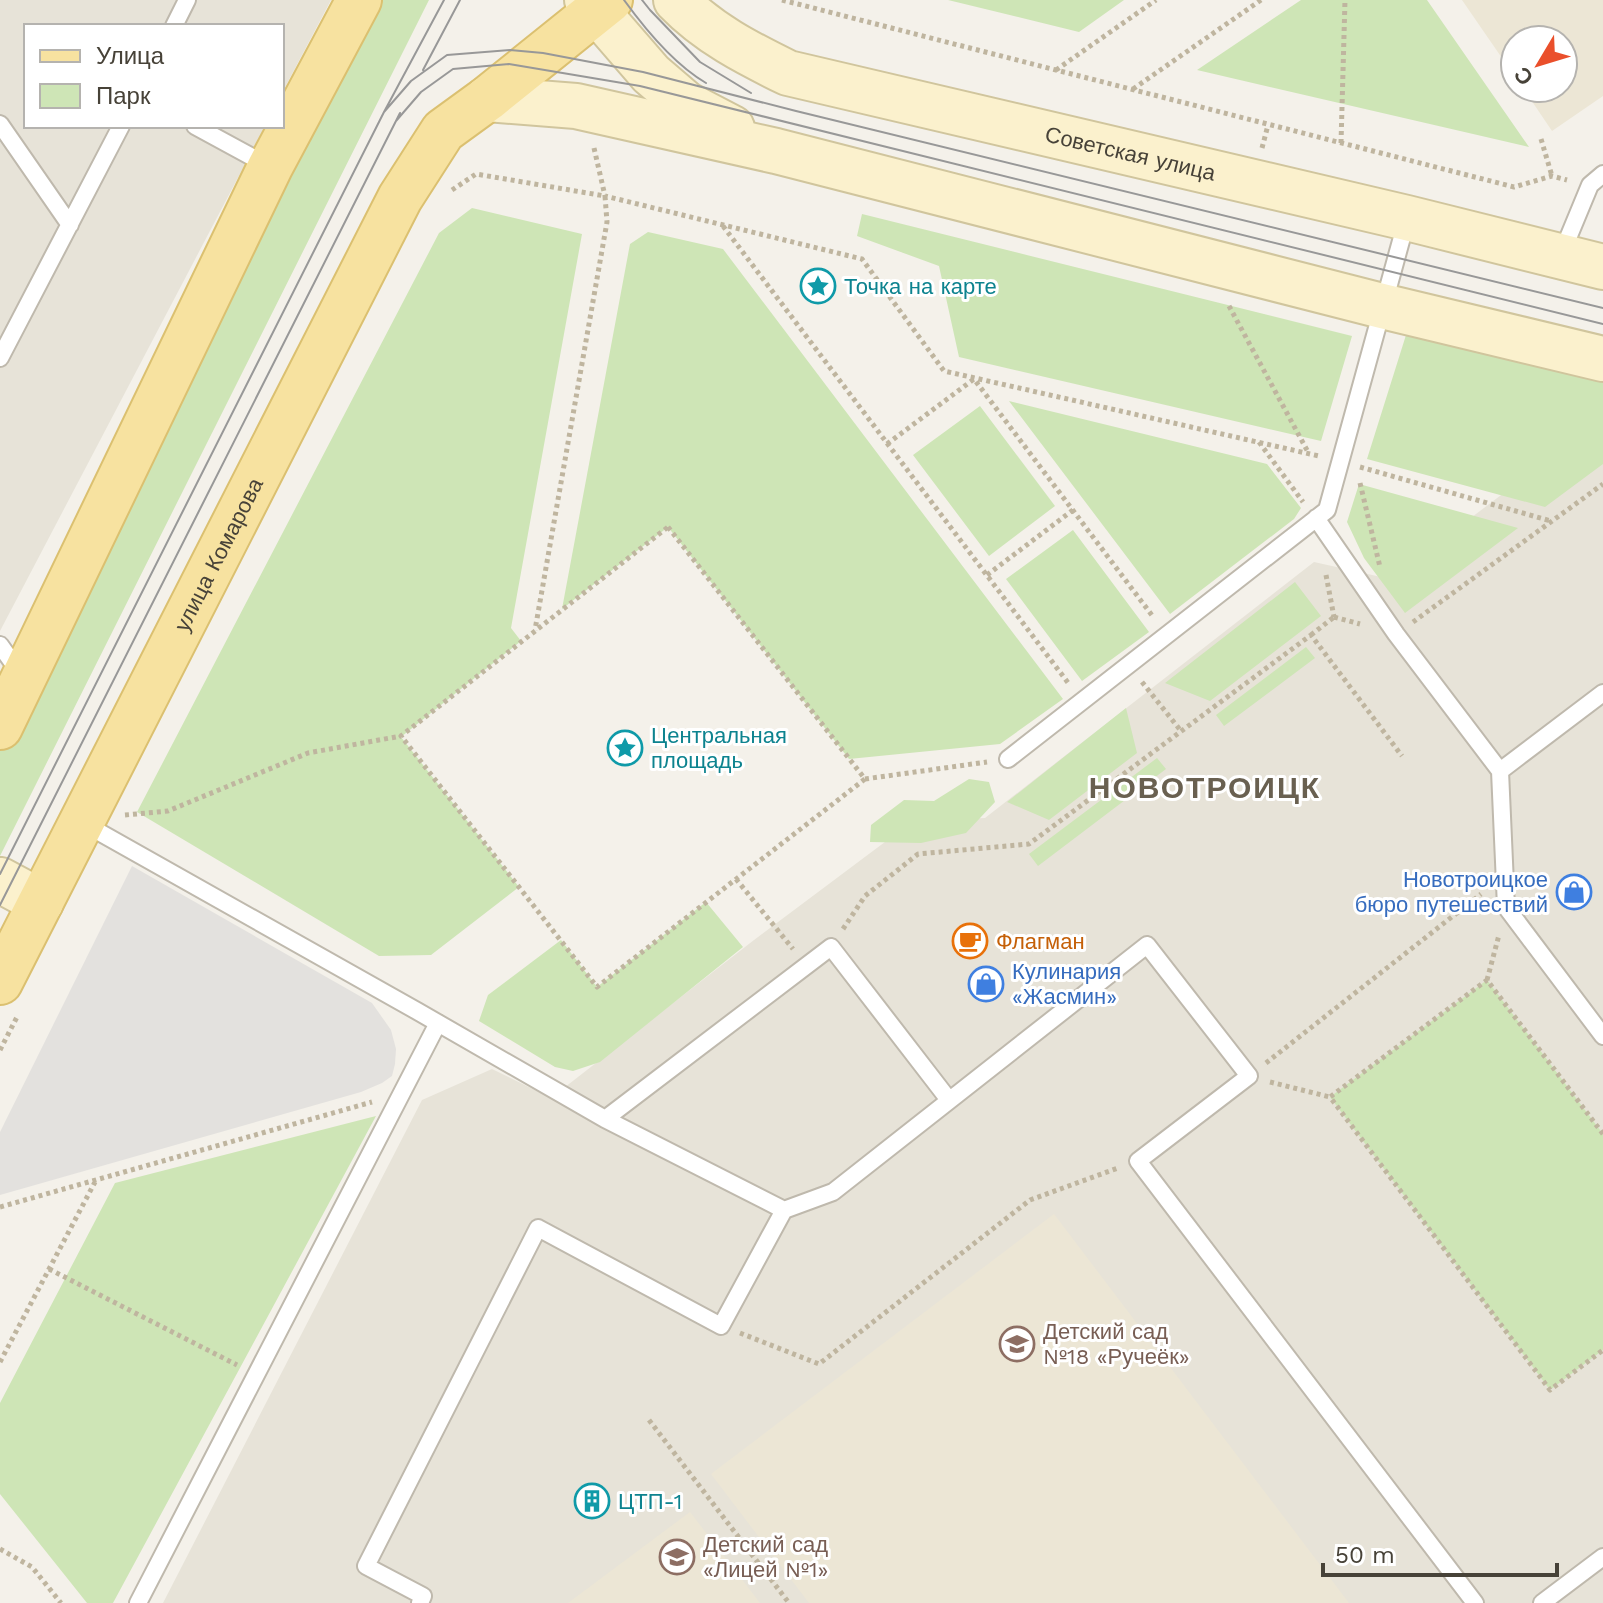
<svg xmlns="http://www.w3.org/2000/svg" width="1603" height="1603" font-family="'Work Sans',sans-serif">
<rect width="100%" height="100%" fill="#f4f1ea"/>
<path fill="#e7e3d8" d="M 0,0 L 331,0 L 282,93 L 282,26 L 26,26 L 26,126 L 265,126 L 0,631 Z
M 1603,418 L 1603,1603 L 163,1603 L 422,1100 L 492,1069 L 551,1098 L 754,940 L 913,821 L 985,818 L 1314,562 L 1390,579 Z"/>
<path fill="#ece6d5" d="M 1462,0 L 1603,0 L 1603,96 L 1552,131 L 1523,88 L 1563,88 L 1563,40 L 1515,40 L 1515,77 Z
M 1054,1214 L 1349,1603 L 809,1603 L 711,1474 Z
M 690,1512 L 760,1603 L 568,1603 Z"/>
<path fill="#cee5b6" d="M 373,0 L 429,0 L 0,856 L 0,747 Z
M 948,0 L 1124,0 L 1079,32 Z
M 1301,0 L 1427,0 L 1529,147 L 1197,70 Z
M 472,208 L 582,234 L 511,628 L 521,641 L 401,737 L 519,887 L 431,955 L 379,956 L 137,812 L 439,233 Z
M 862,214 L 1352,336 L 1321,441 L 959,357 L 939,266 L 857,236 Z
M 648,232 L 723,249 L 1063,699 L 1000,744 L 849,759 L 668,527 L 562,609 L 630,244 Z
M 1406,335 L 1603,378 L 1603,464 L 1545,507 L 1367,459 Z
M 1009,401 L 1267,464 L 1301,508 L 1294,519 L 1170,614 Z
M 980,406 L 1055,506 L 989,556 L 913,455 Z
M 1359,484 L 1518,528 L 1405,613 L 1364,558 L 1347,522 Z
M 1073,530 L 1149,632 L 1082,681 L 1006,579 Z
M 1295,582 L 1321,616 L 1210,701 L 1165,683 Z
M 1306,647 L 1315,658 L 1224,726 L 1216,715 Z
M 1126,708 L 1137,753 L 1049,820 L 1007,802 Z
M 1157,758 L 1166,769 L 1038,866 L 1029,854 Z
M 969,779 L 989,782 L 995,802 L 966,833 L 921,843 L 870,842 L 871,825 L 904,800 L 934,801 Z
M 706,902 L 743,947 L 600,1062 L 573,1071 L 555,1067 L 479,1021 L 488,995 L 561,940 L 597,987 Z
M 1487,980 L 1603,1134 L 1603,1350 L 1550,1390 L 1330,1097 Z
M 376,1116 L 113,1603 L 87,1603 L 0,1494 L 0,1403 L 115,1183 Z"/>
<path fill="#e3e1de" d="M 132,866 L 372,1003 L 391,1030 L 396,1049 L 395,1064 L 392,1076 L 382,1083 L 361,1092 L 0,1195 L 0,1132 Z"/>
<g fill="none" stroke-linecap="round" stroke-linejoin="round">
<g stroke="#bfb9ad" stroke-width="20">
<path id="lane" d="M 174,26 L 187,0
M 0,124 L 70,225
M 195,126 L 267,165
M 1561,255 L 1590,185 L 1603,174
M 0,358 L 121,126
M 1316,518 L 1396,634 L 1500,771 L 1506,907 L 1603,1036
M 0,645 L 20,673
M 1008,759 L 1327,510 L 1407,219
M 1500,771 L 1603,693
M 83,823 L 417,1011 L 605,1119 L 784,1210 L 833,1192 L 1147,945 L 1249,1076 L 1138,1161 L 1475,1603
M 605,1119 L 831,947 L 949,1100
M 138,1603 L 438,1023
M 420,1603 L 423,1596 L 366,1566 L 538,1228 L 721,1326 L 784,1210
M 1542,1603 L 1603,1557"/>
</g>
<g stroke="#d0c59d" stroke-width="48">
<g id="secondary">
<path d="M 587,0 L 651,74 L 686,104 L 732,128"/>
<path id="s1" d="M 676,0 C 708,33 747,53 788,73 L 1407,218 L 1603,267"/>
<path d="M 487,99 L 576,106 L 776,151 L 1382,306 L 1603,359"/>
<path d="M 0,880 L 41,902"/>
</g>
</g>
<g stroke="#dbc070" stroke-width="48">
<g id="primary">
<path d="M 0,727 L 270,167 L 359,0"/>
<path id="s2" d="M 0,982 L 400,198 L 443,131 L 487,99 L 610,0"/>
</g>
</g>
<path stroke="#bfb59f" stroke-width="5" stroke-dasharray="4 4" stroke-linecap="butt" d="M 782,0 L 1514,187 L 1552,176 L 1567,180
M 1056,70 L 1156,0
M 1133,89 L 1261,0
M 1541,139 L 1552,176
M 1341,143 L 1345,0
M 594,148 L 605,196 L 862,259 L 944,371 L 1319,456
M 1262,148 L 1268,125
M 452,190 L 476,174 L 605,196 L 607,222 L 535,630
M 723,226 L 1069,684
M 1229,306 L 1308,452
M 1259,442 L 1303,502
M 887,444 L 974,379 L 1154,618
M 1360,467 L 1551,521
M 1360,483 L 1380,567
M 668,527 L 865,779 L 597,987 L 401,736 Z
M 987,575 L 1073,510
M 1326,575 L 1334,617
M 1334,617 L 1360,624
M 1413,622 L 1603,484
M 1311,635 L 1334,617
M 1142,682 L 1181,731
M 865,779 L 987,762
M 125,815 L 168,811 L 308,753 L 401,736
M 736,879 L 793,949
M 843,929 L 865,896 L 918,854 L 1029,844 L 1311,635 L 1402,756
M 1487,980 L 1499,935
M 0,1050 L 18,1015
M 1266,1063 L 1481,894
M 1270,1082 L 1330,1097
M 1603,1134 L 1487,980 L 1330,1097 L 1550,1390 L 1603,1350
M 0,1207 L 372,1102
M 49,1269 L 237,1365
M 740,1333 L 819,1364 L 1030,1200 L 1118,1168
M 0,1362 L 95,1182
M 649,1420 L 789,1603
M 0,1549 L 32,1567 L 61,1603"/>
<use href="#lane" stroke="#fff" stroke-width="16"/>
<use href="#secondary" stroke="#fbf1cd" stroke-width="44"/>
<use href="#primary" stroke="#f7e2a0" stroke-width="44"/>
<path stroke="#989898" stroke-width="2" d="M 624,0 C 645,29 675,65 706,83
M 642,0 L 650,10 L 700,62 L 751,93
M 423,70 L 460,0
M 384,112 L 411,81 L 447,55 L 510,50 L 543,53 L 643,72 L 796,111 L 1603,308
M 396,121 L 421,92 L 453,69 L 509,64 L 640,86 L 1603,324
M 0,874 L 384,112 L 444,0
M 0,905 L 400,113"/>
</g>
<defs>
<g id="sight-ring" transform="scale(1.8)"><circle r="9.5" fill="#fff" stroke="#0f9aa8" stroke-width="1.5"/><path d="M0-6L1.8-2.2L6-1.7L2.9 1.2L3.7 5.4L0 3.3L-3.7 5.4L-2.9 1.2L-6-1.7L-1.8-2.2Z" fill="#0f9aa8"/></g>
<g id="shop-ring" transform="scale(1.8)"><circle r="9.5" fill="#fff" stroke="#3f7fe0" stroke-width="1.5"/><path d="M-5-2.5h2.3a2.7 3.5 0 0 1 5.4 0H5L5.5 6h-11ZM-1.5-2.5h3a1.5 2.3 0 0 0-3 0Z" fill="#3f7fe0"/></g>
<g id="cafe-ring" transform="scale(1.8)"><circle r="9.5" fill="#fff" stroke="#e8710a" stroke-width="1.5"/><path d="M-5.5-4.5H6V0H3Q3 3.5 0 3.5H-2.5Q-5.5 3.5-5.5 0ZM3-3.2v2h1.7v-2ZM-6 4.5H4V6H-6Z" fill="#e8710a"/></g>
<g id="school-ring" transform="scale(1.8)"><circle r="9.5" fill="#fff" stroke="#8d6e63" stroke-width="1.5"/><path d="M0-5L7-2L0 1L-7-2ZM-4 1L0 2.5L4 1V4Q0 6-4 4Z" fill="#8d6e63"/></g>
<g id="building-ring" transform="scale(1.8)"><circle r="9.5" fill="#fff" stroke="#0f9aa8" stroke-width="1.5"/><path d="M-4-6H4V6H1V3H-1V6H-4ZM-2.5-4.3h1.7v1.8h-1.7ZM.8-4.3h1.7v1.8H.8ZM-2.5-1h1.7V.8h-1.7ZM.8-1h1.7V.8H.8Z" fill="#0f9aa8"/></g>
</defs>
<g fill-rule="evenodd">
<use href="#sight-ring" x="818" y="286"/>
<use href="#sight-ring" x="625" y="748"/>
<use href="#shop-ring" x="1574" y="892"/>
<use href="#cafe-ring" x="970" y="941"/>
<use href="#shop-ring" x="986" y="984"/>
<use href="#school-ring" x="1017" y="1344"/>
<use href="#building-ring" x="592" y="1501"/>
<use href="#school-ring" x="677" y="1557"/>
</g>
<g text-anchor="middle" stroke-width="6" stroke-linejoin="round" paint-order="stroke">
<g font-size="22" fill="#474238" stroke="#fff">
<text dy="8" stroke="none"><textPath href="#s1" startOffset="486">Советская улица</textPath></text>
<text dy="8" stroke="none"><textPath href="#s2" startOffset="480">улица Комарова</textPath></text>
</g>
<g font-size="22" fill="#0d838f" stroke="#fff" text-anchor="start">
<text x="844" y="294">Точка на карте</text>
<text x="651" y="743">Центральная<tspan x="651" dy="25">площадь</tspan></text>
<text x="618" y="1509">ЦТП-1</text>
</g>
<g font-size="22" fill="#366cbe" stroke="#fff" text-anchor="end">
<text x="1548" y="887">Новотроицкое<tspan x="1548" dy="25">бюро путешествий</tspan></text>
<text x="1012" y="979" text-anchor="start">Кулинария<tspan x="1012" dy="25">«Жасмин»</tspan></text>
</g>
<g font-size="22" fill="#c56008" stroke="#fff" text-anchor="start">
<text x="996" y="949">Флагман</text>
</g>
<g font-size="22" fill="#785e54" stroke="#fff" text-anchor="start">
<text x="1043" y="1339">Детский сад<tspan x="1043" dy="25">№18 «Ручеёк»</tspan></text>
<text x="703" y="1552">Детский сад<tspan x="703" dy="25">«Лицей №1»</tspan></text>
</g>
<g font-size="30" font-weight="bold" letter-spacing="2" fill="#696050" stroke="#fff">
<text x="1205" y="798">НОВОТРОИЦК</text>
</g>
</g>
<rect x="24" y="24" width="260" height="104" fill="#ffffff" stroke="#b5b3af" stroke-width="2"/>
<rect x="40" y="50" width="40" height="12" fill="#f7e2a0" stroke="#b5b3af" stroke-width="2"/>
<text x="96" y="64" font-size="24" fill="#474238">Улица</text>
<rect x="40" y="84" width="40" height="24" fill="#cee5b6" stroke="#b5b3af" stroke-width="2"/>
<text x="96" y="104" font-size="24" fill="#474238">Парк</text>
<g transform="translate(1539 64) rotate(232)"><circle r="38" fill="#ffffff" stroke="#b5b3af" stroke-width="2"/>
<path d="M0-6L14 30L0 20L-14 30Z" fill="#ea4f2b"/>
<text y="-12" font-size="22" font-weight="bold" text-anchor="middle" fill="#474238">С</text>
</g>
<path d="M1323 1563v12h234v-12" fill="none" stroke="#474238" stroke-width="4"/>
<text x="1335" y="1563" font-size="24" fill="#474238" stroke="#ffffff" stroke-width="6" paint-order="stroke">50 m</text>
</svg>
